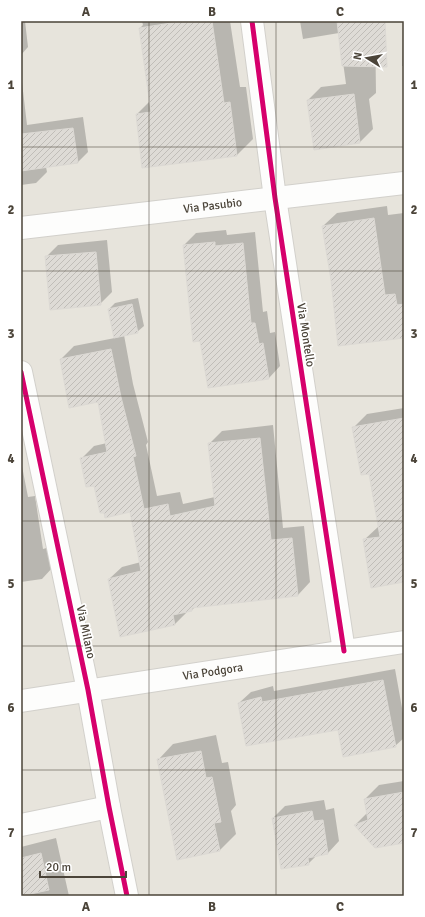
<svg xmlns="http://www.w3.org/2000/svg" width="425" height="917" font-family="Signika,sans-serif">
<defs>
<pattern id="building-hatch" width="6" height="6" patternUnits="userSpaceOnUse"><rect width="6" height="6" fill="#dedbd6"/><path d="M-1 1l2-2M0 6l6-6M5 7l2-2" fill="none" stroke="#c0bdb8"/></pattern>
</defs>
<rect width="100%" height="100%" fill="#f4f2ee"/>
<path fill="#e7e4dc" d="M 21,21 L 404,21 L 404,896 L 21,896 Z"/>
<path fill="#0003" d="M 21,21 L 25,21 L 28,47 L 21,55 Z
M 142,21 L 230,21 L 240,87 L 246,87 L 253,139 L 237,155 L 137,114 L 150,101 L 140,28 L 143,25 Z
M 300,21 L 375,21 L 376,93 L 369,99 L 373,129 L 360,142 L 308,100 L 321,87 L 346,84 L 339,33 L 303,39 Z
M 403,21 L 404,21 L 404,66 L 402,66 Z
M 21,74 L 27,125 L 83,117 L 88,152 L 77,163 L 46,167 L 47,172 L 36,183 L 21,185 Z
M 387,206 L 388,215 L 404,213 L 404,337 L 332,280 L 323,226 L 337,213 Z
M 226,230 L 227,235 L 255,232 L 263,312 L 267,311 L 270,333 L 275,332 L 280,366 L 269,378 L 184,245 L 196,233 Z
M 107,240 L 112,292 L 100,304 L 46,257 L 58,245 Z
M 138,298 L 144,326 L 137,332 L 124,335 L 133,384 L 148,442 L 146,445 L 157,496 L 180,492 L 183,504 L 215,497 L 209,444 L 222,431 L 273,425 L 283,528 L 304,526 L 310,582 L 298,595 L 195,607 L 192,610 L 188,611 L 175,624 L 109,579 L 122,567 L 141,562 L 131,511 L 105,512 L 94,484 L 81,459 L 94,446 L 107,443 L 98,401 L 61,359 L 74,346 L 115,338 L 109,309 L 115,303 Z
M 404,408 L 404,581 L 364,540 L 379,526 L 370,473 L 354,427 L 367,414 Z
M 21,461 L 28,497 L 35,496 L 43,549 L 50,547 L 53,567 L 42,579 L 21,582 Z
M 395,669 L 404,719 L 404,738 L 395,746 L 339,729 L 239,703 L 251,692 L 273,686 L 274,691 Z
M 216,735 L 222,763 L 228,762 L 236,805 L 231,811 L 236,834 L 220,850 L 158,760 L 173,744 Z
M 404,781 L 404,842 L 355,825 L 368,812 L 365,799 L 379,785 Z
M 324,800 L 326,810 L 334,808 L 339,841 L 328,853 L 317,855 L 308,864 L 273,818 L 285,806 Z
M 56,838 L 69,896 L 21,896 L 21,847 Z"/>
<path fill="url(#building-hatch)" stroke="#dcd9d4" d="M 184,21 L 212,21 L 224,103 L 230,102 L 237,156 L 142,168 L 136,114 L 151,112 L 139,28 Z
M 337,21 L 385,21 L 387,67 L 342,66 Z
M 354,94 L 360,143 L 314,150 L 307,100 Z
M 73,128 L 78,163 L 21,171 L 21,134 Z
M 374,218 L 385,295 L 395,294 L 397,305 L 404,304 L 404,338 L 338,346 L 331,280 L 322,226 Z
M 215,242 L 215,246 L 243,243 L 251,323 L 255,323 L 259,344 L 263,343 L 269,379 L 208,388 L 200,341 L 193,342 L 183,245 Z
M 96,252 L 101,305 L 50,310 L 45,256 Z
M 132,304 L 138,333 L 114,338 L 108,309 Z
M 111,349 L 121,397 L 136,456 L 133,457 L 144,509 L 168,504 L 170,516 L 215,506 L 208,443 L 260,438 L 271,540 L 292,538 L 298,596 L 192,608 L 192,611 L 173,615 L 175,625 L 120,637 L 108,579 L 141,571 L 130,512 L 105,518 L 104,513 L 100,513 L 94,486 L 86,487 L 80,458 L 107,452 L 98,402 L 69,408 L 60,359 Z
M 404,418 L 404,582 L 371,588 L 363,539 L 380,537 L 369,474 L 361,475 L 352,427 Z
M 383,680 L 396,747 L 343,757 L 338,730 L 246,746 L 238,703 L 261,697 L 262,702 Z
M 201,751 L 206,778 L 212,777 L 221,822 L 214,823 L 220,851 L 177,860 L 157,759 Z
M 404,792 L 404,843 L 375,848 L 354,825 L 368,820 L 364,799 Z
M 312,811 L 314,821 L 323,820 L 328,854 L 308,858 L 309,865 L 281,869 L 272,818 Z
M 41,853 L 49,890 L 21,896 L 21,858 Z"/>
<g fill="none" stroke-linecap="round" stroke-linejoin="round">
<g stroke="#d2d0cb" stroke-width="24">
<g id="minor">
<path d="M 252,21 L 275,198 L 344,651"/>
<path id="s1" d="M 21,228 L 404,183"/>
<path d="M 21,372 L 88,690 L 109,807 L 127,896"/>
<path id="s2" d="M 21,701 L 404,642"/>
<path d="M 21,825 L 109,807"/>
</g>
</g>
<use href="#minor" stroke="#fdfdfc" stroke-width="22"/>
<g stroke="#fff" stroke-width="8">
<path id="cycleway" d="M 252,21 L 275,198 L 344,651
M 21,372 L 88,690 L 109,807 L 127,896"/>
</g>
<use href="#cycleway" stroke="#d6006c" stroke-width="5"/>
</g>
<path fill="none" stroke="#4b4439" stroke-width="1" stroke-opacity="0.55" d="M 149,21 L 149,896M 276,21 L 276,896M 21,147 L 404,147M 21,271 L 404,271M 21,396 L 404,396M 21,521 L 404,521M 21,646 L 404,646M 21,770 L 404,770"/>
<g text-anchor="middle" stroke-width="3.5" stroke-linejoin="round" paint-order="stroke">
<g font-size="12" fill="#4b4439" stroke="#fff">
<text dy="4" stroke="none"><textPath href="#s1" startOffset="193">Via Pasubio</textPath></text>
<text transform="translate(306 335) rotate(81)" y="4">Via Montello</text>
<text transform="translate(86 632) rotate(78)" y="4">Via Milano</text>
<text dy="4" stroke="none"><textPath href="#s2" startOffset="194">Via Podgora</textPath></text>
</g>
</g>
<rect width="425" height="917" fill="none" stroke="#ffffff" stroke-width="44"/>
<g transform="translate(367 58) rotate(281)" stroke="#ffffff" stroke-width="3" paint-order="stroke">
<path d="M0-3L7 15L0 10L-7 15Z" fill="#4b4439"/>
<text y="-6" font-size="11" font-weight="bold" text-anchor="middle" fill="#4b4439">N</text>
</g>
<path d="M40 871v6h86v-6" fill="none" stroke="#4b4439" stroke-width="2"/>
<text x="46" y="871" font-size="12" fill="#4b4439" stroke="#ffffff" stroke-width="3" paint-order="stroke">20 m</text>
<rect x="22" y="22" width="381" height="873" fill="none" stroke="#4b4439" stroke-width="1.5"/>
<g font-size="13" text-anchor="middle" font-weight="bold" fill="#4b4439">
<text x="86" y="16">A</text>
<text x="212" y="16">B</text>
<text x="340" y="16">C</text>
<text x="11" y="89">1</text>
<text x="414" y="89">1</text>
<text x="11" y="214">2</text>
<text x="414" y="214">2</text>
<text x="11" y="338">3</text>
<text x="414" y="338">3</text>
<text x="11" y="463">4</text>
<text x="414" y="463">4</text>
<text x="11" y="588">5</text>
<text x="414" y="588">5</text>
<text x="11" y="712">6</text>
<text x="414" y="712">6</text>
<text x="11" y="837">7</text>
<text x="414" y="837">7</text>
<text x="86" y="911">A</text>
<text x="212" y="911">B</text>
<text x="340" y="911">C</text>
</g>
</svg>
